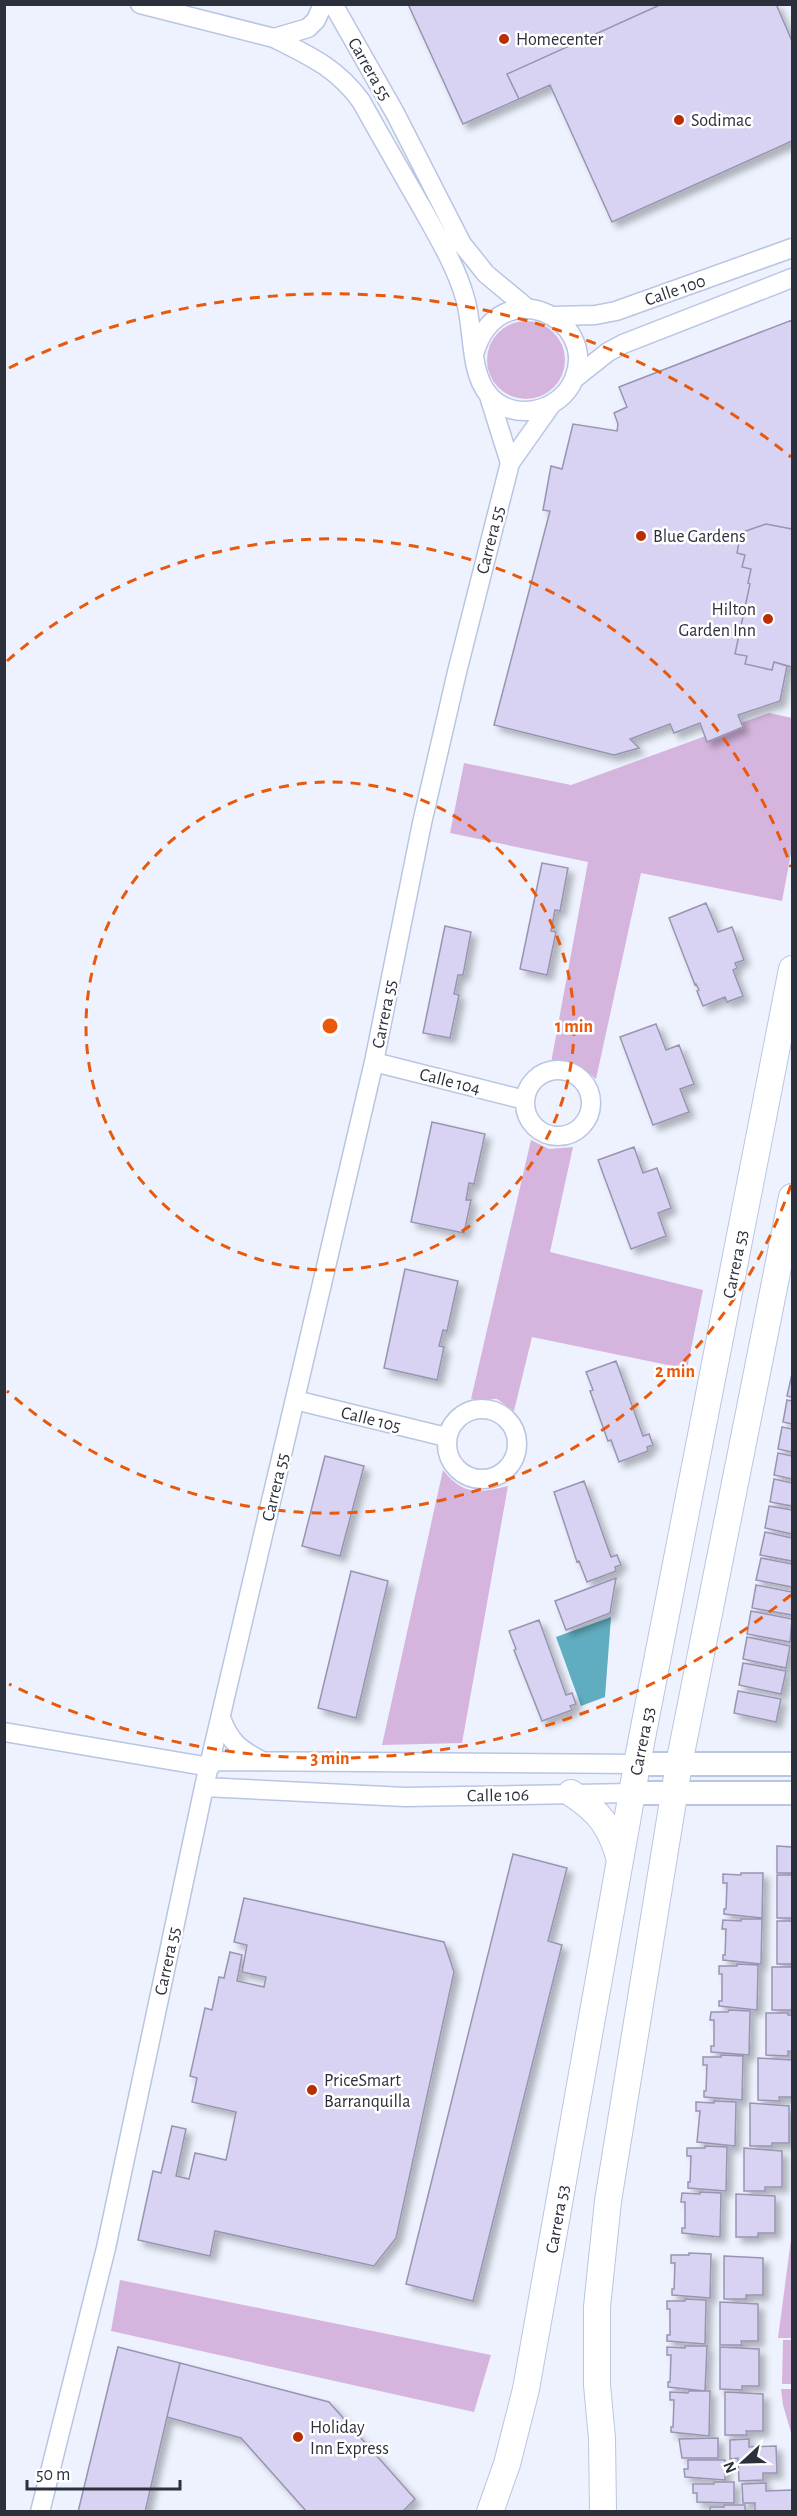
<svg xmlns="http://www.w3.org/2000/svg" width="797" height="2516" font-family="'Alegreya Sans',sans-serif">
<defs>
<filter id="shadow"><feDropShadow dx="5.5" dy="5.5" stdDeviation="3" flood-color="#0004"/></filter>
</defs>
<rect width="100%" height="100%" fill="#edf2fe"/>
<path fill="#d5b5de" d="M487 360a39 39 0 1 1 78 0a39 39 0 1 1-78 0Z
M 769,713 L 792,718 L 792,848 L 782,901 L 641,873 L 596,1079 C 583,1067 568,1062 551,1063 L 588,862 L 450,833 L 464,763 L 571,785 Z
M 531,1140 L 549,1149 L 573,1147 L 550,1252 L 703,1290 L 687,1369 L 532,1337 L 514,1411 L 497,1399 L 471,1399 Z
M 443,1470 C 464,1496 478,1493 508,1486 L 462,1743 L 382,1745 Z
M 792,2232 L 792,2338 L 778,2338 Z
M 120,2280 L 491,2355 L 474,2412 L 111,2331 Z
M 783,2340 L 792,2340 L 792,2384 L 782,2384 Z
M 781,2389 L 792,2389 L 792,2436 L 783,2405 Z"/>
<path fill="#60adc1" d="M 611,1617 L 605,1697 L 581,1706 L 556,1637 Z"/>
<path fill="#d8d3f2" stroke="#9994b1" stroke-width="1.5" filter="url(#shadow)" d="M 408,4 L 662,4 L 507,74 L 519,99 L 463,124 Z
M 662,4 L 776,4 L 792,41 L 792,141 L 612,222 L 550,85 L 519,99 L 507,74 Z
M 792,320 L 792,529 L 766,524 L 743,532 L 733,540 L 739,542 L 737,553 L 745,555 L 742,567 L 751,569 L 748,583 L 750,584 L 735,654 L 747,656 L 745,664 L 772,670 L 774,662 L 787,666 L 780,701 L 738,715 L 743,727 L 707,742 L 700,723 L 674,733 L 670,724 L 630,739 L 639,748 L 614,755 L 494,725 L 550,511 L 543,510 L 551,466 L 562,469 L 573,424 L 617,431 L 618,424 L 614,413 L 627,407 L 619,387 Z
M 766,524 L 792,529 L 792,667 L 774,662 L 772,670 L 745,664 L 747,656 L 735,654 L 750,584 L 748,583 L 751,569 L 742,567 L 745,555 L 737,553 L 739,542 L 733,540 L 743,532 Z
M 542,863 L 568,868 L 560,911 L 555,910 L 551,931 L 556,932 L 547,975 L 520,969 Z
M 706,903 L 718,932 L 732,927 L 744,960 L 735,963 L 737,968 L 733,970 L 743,996 L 727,1002 L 725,997 L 703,1006 L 697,991 L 699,990 L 696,984 L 695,985 L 669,918 Z
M 445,926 L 471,932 L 463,975 L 458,975 L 454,994 L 459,995 L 450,1038 L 423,1033 Z
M 656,1024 L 666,1050 L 679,1045 L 694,1084 L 680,1089 L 689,1112 L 653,1125 L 620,1037 Z
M 432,1122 L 485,1134 L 474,1184 L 469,1183 L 466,1200 L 471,1200 L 464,1233 L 411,1222 Z
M 634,1147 L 643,1173 L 657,1168 L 671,1208 L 658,1213 L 666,1236 L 631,1249 L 598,1160 Z
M 405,1269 L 458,1281 L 447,1331 L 443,1330 L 439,1346 L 444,1347 L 437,1380 L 384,1368 Z
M 616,1361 L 643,1436 L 649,1434 L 653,1445 L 647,1447 L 648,1451 L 619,1462 L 611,1440 L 608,1441 L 590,1391 L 593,1390 L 586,1372 Z
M 792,1374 L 792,1397 L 787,1396 Z
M 787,1400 L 792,1401 L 792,1424 L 783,1422 Z
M 782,1427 L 792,1429 L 792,1452 L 778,1449 Z
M 778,1453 L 792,1456 L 792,1479 L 774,1475 Z
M 325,1456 L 364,1466 L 340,1556 L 302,1546 Z
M 774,1479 L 792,1483 L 792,1506 L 770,1502 Z
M 584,1481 L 611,1557 L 617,1555 L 621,1565 L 615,1567 L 616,1571 L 587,1582 L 579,1561 L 577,1562 L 554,1492 Z
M 769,1506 L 792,1510 L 792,1534 L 765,1528 Z
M 765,1532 L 792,1538 L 792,1561 L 760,1555 Z
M 761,1558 L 792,1564 L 792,1587 L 756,1580 Z
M 351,1571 L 388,1581 L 356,1718 L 318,1708 Z
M 616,1578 L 610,1613 L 566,1630 L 555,1601 Z
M 756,1585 L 792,1592 L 792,1615 L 752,1608 Z
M 751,1611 L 792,1619 L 790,1642 L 747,1634 Z
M 539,1620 L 566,1695 L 572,1693 L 576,1704 L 570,1706 L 572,1710 L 542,1721 L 514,1650 L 516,1649 L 509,1631 Z
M 747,1637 L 790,1646 L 786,1668 L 743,1659 Z
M 743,1663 L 786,1671 L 781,1694 L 739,1685 Z
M 738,1691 L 781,1699 L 776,1722 L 734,1713 Z
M 777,1846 L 792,1847 L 792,1873 L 777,1873 Z
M 513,1854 L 567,1868 L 548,1941 L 562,1945 L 473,2301 L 406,2284 Z
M 741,1873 L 763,1873 L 762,1918 L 724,1914 L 724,1909 L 726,1909 L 727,1883 L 723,1883 L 723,1874 L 741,1875 Z
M 777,1875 L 792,1875 L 792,1918 L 777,1918 Z
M 244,1898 L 444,1942 L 454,1972 L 396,2238 L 374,2266 L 215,2231 L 210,2256 L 138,2240 L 153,2171 L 161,2173 L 172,2126 L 186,2129 L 176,2176 L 189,2179 L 195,2153 L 226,2160 L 236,2112 L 192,2102 L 197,2078 L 190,2076 L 205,2008 L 212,2010 L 219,1977 L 224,1978 L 230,1952 L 242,1955 L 237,1981 L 264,1987 L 266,1977 L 242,1972 L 247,1945 L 234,1942 Z
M 741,1919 L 762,1919 L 761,1964 L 723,1960 L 723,1955 L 725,1955 L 726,1929 L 722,1929 L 723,1920 L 741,1921 Z
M 777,1921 L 792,1921 L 792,1964 L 777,1964 Z
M 737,1964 L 758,1965 L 757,2010 L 719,2006 L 719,2001 L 722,2001 L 722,1974 L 719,1974 L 719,1966 L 737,1966 Z
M 772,1967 L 792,1967 L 792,2010 L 772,2010 Z
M 729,2010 L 750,2011 L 749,2055 L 711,2052 L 711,2046 L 714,2046 L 714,2020 L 710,2020 L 711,2012 L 728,2012 Z
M 766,2013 L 788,2013 L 788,2015 L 792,2015 L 792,2052 L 788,2051 L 788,2056 L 766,2055 Z
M 721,2055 L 743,2056 L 742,2100 L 704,2097 L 704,2091 L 706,2091 L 707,2065 L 703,2065 L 703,2057 L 721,2057 Z
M 758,2058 L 792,2060 L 792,2097 L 779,2097 L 780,2101 L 758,2100 Z
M 714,2101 L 736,2102 L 735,2146 L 697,2142 L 700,2111 L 696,2111 L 696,2102 L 714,2103 Z
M 750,2103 L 789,2106 L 789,2143 L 772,2143 L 772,2146 L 750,2146 Z
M 705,2146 L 727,2147 L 726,2191 L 688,2188 L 688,2182 L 690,2182 L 691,2156 L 687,2156 L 687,2148 L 705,2148 Z
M 744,2148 L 782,2151 L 782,2187 L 765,2187 L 765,2191 L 744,2191 Z
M 700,2192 L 721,2193 L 720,2237 L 682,2233 L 682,2228 L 685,2228 L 685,2202 L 681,2202 L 682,2193 L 700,2194 Z
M 736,2194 L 775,2196 L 775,2233 L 758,2233 L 758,2237 L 736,2237 Z
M 689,2253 L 711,2254 L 710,2298 L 672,2295 L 672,2289 L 674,2289 L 675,2263 L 671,2263 L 671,2255 L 689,2255 Z
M 724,2256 L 763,2258 L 763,2295 L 746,2295 L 746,2299 L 724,2299 Z
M 685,2299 L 706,2300 L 705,2344 L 667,2341 L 667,2335 L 670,2335 L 670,2309 L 667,2309 L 667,2301 L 685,2301 Z
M 720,2302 L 758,2304 L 758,2341 L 741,2341 L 742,2345 L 720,2345 Z
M 685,2346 L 707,2346 L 705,2391 L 668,2387 L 668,2382 L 670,2382 L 671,2355 L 667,2355 L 667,2347 L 685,2348 Z
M 118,2347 L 180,2363 L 167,2417 L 145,2512 L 78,2512 Z
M 720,2347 L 759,2349 L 759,2386 L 742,2386 L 742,2390 L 720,2389 Z
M 180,2363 L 329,2402 L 415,2499 L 402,2512 L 307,2512 L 241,2438 L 167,2417 Z
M 689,2391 L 710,2391 L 709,2436 L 671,2432 L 671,2427 L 673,2427 L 674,2400 L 670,2400 L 670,2392 L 688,2393 Z
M 725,2392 L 763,2394 L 763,2431 L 746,2431 L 747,2435 L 725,2435 Z
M 718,2438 L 718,2458 L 682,2458 L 679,2439 Z
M 749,2439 L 749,2447 L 776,2446 L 777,2473 L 763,2473 L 763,2480 L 739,2481 L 738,2458 L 730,2459 L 730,2440 Z
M 688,2460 L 725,2460 L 725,2480 L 685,2477 L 684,2469 L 688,2469 Z
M 714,2482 L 734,2482 L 734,2503 L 697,2502 L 697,2493 L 693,2493 L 693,2484 L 714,2484 Z
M 766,2483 L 766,2491 L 792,2490 L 792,2512 L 755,2512 L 755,2503 L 743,2503 L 742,2484 Z
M 724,2505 L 745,2505 L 745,2512 L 710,2512 L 710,2507 L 724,2507 Z"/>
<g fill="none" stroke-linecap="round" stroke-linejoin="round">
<g stroke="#b9c5e2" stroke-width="21">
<path id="minor" d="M 140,4 L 274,38 L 308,28 L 316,20 L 323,4
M 333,4 L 395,113 L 462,244 L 486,274 L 527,308
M 274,38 C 310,56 337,68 361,101 C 381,137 402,173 422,208 C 438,237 456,266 465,298 C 474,327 469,371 488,394 C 511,423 560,413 574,379 C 599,317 500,272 475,351
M 554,316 L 595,315 L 616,311 L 792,248
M 574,379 L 608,352 L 623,344 L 792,278
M 489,396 L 510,463
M 374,1062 L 525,1100
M525 1103a33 33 0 1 1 66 0a33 33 0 1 1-66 0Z
M 295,1400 L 446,1437
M447 1444a35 35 0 1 1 70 0a35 35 0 1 1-70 0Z
M 221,1718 C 230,1742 239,1749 262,1761
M 4,1732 L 210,1767
M 212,1761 L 638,1764
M 204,1787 L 405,1797 L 632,1793
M 40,2512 L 106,2248 L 204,1787 L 374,1062 L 422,823 L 457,672 L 510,463 L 551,405"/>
</g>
<g stroke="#b9c5e2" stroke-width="26">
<path id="tertiary" d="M 638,1764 L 792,1764
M 632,1793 L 792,1793"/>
</g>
<g stroke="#b9c5e2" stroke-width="28">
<path id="secondary" d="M 571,1793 C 600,1812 611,1827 620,1860
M 490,2512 L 507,2464 L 526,2389 L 640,1748 L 792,969
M 603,2512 L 602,2438 L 597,2385 L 597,2307 L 608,2201 L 679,1764 L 792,1197"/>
</g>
<use href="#minor" stroke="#fff" stroke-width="18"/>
<use href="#tertiary" stroke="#fff" stroke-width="22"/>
<use href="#secondary" stroke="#fff" stroke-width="26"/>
</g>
<g fill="none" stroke="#e8590c" stroke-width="3" stroke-dasharray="10 8">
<circle cx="330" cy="1026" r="244"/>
<path d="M791 1185A488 488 0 0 1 7 1391M7 661A488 488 0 0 1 791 867"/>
<path d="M791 1595A732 732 0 0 1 9 1684M9 368A732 732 0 0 1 791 457"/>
</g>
<g fill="#b92f04" stroke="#fff" stroke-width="2">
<circle cx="504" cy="39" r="6"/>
<circle cx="679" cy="120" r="6"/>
<circle cx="641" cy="536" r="6"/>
<circle cx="768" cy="619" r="6"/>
<circle cx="312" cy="2090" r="6"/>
<circle cx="298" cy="2437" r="6"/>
</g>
<g text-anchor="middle" stroke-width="5" stroke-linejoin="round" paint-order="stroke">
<g font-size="18" fill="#2b303b" stroke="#fff" text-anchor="start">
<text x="516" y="45">Homecenter</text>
<text x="691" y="126">Sodimac</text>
<text x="653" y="542">Blue Gardens</text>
<text x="756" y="615" text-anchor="end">Hilton<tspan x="756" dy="21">Garden Inn</tspan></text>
<text x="324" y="2086">PriceSmart<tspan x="324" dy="21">Barranquilla</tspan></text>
<text x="310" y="2433">Holiday<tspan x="310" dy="21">Inn Express</tspan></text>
</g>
<g font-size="18" fill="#2b303b" stroke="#fff">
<text transform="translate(370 69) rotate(60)" y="6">Carrera 55</text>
<text transform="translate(675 290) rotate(-19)" y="6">Calle 100</text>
<text transform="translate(490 540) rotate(-76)" y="6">Carrera 55</text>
<text transform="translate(384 1014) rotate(-79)" y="6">Carrera 55</text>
<text transform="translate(450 1081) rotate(14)" y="6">Calle 104</text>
<text transform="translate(735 1264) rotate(-79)" y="6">Carrera 53</text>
<text transform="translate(371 1419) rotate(14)" y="6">Calle 105</text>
<text transform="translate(275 1487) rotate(-77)" y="6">Carrera 55</text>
<text transform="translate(642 1741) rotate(-79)" y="6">Carrera 53</text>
<text transform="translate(498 1795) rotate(-1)" y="6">Calle 106</text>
<text transform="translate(167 1961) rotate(-78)" y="6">Carrera 55</text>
<text transform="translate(557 2219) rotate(-80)" y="6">Carrera 53</text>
</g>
</g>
<circle cx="330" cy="1026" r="9" fill="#e8590c" stroke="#fff" stroke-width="3"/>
<g font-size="18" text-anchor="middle" font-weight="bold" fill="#e8590c" stroke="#fff" stroke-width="5" stroke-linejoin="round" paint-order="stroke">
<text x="574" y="1032">1 min</text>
<text x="675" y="1377">2 min</text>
<text x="330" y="1764">3 min</text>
</g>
<rect width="797" height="2516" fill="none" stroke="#2b303b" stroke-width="12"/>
<g transform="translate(743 2462) rotate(248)" stroke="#ffffff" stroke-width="4.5" paint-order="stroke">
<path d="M0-4.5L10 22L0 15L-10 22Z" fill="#2b303b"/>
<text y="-9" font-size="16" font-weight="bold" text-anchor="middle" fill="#2b303b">N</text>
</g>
<path d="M27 2480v9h153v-9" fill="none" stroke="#2b303b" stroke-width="3"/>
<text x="36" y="2480" font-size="18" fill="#2b303b" stroke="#ffffff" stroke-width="4.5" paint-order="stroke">50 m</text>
</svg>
